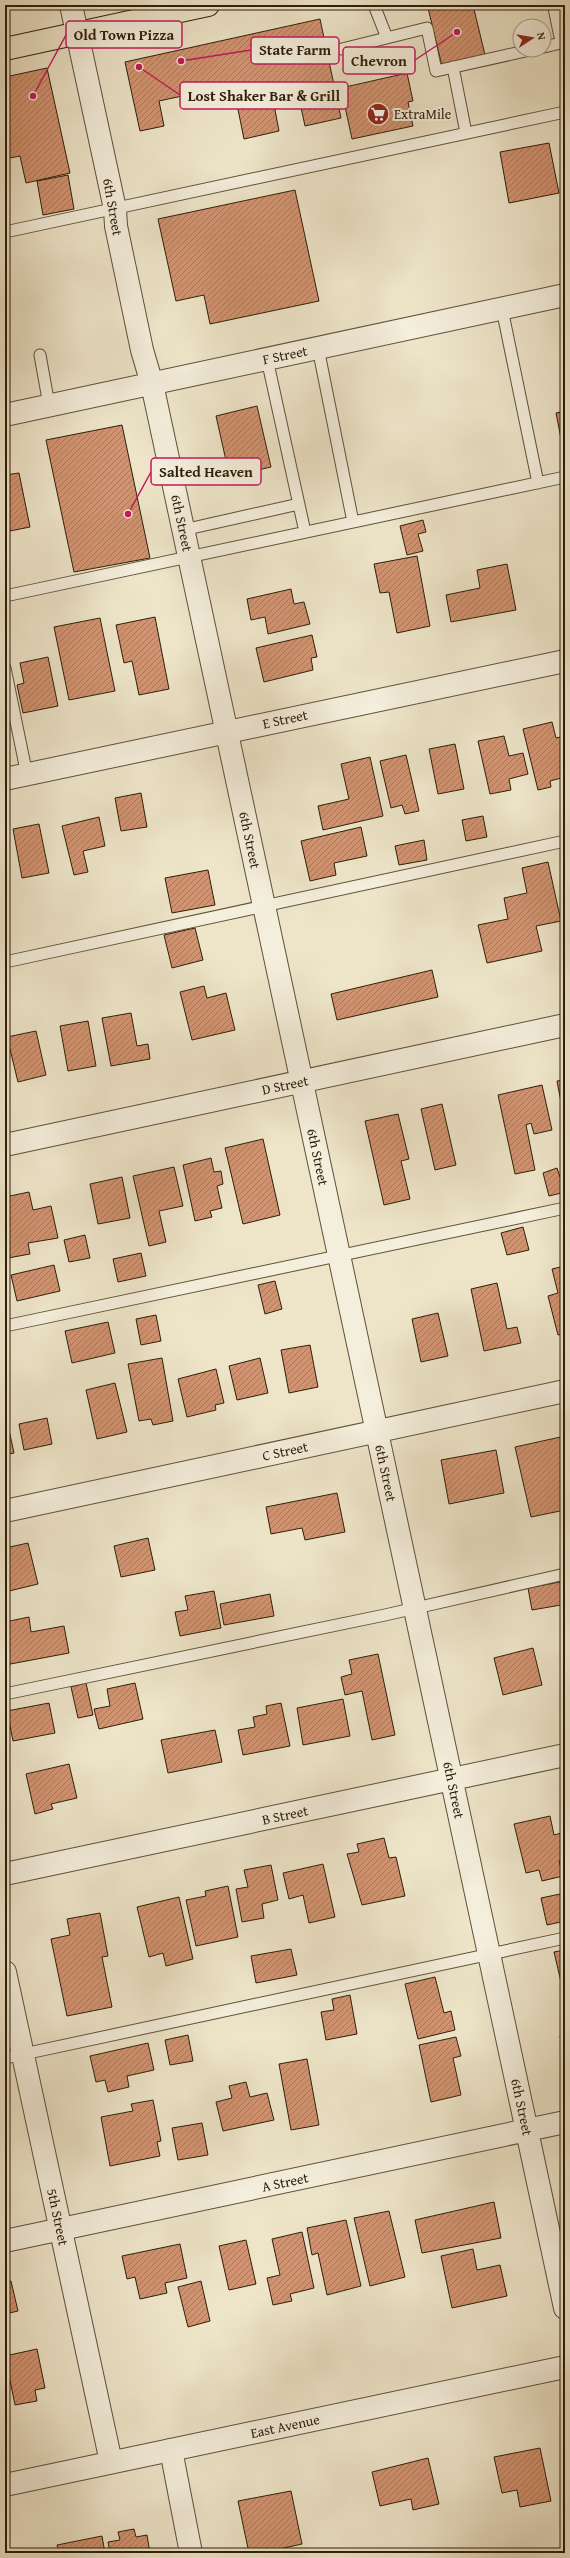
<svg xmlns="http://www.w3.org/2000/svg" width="570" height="2558" font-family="'Gentium Book Plus',serif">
<defs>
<pattern id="building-hatch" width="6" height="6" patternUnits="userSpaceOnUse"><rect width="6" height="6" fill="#d19472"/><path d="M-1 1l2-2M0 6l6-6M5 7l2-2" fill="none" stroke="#aa785c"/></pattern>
</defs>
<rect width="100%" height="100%" fill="#eee5c9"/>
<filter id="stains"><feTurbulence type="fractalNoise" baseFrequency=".005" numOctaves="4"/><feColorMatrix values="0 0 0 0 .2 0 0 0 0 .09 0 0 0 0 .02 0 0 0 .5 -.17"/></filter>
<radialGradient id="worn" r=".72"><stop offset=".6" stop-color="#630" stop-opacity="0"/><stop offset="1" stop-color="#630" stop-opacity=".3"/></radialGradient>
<path fill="url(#building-hatch)" stroke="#2d1e09" d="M 441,5 L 473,5 L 485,55 L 442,66 L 428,8 Z
M 320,19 L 341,118 L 305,126 L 297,89 L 272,94 L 279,131 L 244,139 L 233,85 L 159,101 L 164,126 L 140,131 L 125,62 Z
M 47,68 L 70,173 L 26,183 L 20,156 L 5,159 L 5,77 Z
M 407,73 L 413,101 L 408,102 L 413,126 L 352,139 L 341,88 Z
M 549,143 L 559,193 L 509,203 L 500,152 Z
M 68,175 L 74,209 L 43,215 L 37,181 Z
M 295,190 L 319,301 L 210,324 L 204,295 L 176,301 L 158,219 Z
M 257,406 L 271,467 L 245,473 L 242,461 L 227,465 L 216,416 Z
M 565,411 L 565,459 L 556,413 Z
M 122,425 L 150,558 L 74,572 L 46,440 Z
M 19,473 L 30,527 L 5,532 L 5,475 Z
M 423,520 L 426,532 L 418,534 L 423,551 L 407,555 L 400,526 Z
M 417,556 L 430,626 L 397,633 L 389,592 L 380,593 L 374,564 Z
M 507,564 L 516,610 L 451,622 L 446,595 L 480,588 L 477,570 Z
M 291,589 L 294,604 L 304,602 L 310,624 L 268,634 L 265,617 L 251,620 L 247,599 Z
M 155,617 L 169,689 L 139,695 L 132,661 L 124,663 L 116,625 Z
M 100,618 L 115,691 L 69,700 L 54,627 Z
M 312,635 L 317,657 L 311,658 L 313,670 L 264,682 L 256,648 Z
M 48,657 L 58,706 L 23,713 L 17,685 L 24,683 L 20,663 Z
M 552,722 L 556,738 L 565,736 L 565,777 L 550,781 L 551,787 L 538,790 L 523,729 Z
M 504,736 L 509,756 L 523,753 L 528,774 L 509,779 L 511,790 L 490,794 L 478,741 Z
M 455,744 L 464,789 L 438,794 L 429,749 Z
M 406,755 L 419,811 L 405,814 L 402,805 L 391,808 L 380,761 Z
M 370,757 L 383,816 L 323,830 L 318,806 L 349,799 L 341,764 Z
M 141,793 L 147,827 L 121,831 L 115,798 Z
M 483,816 L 487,837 L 466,841 L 462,820 Z
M 99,817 L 105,846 L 83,851 L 88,872 L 74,875 L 62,826 Z
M 39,824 L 49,873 L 22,878 L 13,829 Z
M 361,827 L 367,856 L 334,863 L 336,875 L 310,881 L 301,841 Z
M 424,840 L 427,860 L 399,865 L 395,846 Z
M 548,862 L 561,921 L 536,926 L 542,951 L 487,963 L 478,925 L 508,919 L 504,898 L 527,893 L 522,868 Z
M 208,870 L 215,905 L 172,913 L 165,878 Z
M 195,928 L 203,960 L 172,968 L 164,935 Z
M 432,970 L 438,997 L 337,1020 L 331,994 Z
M 204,986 L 207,998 L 226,993 L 235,1030 L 192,1040 L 180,992 Z
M 131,1013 L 137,1046 L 148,1044 L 150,1059 L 111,1066 L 102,1018 Z
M 88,1021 L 96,1066 L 68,1071 L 60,1026 Z
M 36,1031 L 46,1075 L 18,1082 L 7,1037 Z
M 565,1080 L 565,1123 L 557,1081 Z
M 542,1085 L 552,1130 L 534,1134 L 531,1123 L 526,1125 L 535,1170 L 515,1174 L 498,1095 Z
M 442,1104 L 456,1165 L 435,1170 L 421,1109 Z
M 398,1114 L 409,1159 L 401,1161 L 410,1199 L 384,1205 L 365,1121 Z
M 263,1139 L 280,1215 L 243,1224 L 225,1148 Z
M 211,1158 L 214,1172 L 221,1171 L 223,1184 L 217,1186 L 222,1208 L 210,1211 L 212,1217 L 195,1221 L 183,1165 Z
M 174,1167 L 183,1206 L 159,1211 L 166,1242 L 149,1246 L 133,1176 Z
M 557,1168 L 565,1192 L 549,1196 L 543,1173 Z
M 122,1177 L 130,1218 L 98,1224 L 90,1184 Z
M 29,1192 L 33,1210 L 51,1206 L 58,1238 L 28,1243 L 30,1254 L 8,1258 L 5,1240 L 5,1197 Z
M 523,1227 L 529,1250 L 507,1255 L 501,1233 Z
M 85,1235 L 90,1258 L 69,1262 L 64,1240 Z
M 141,1253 L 146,1276 L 118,1282 L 113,1259 Z
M 54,1265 L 60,1291 L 17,1301 L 11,1275 Z
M 565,1266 L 565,1333 L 558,1335 L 548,1296 L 558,1293 L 552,1269 Z
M 275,1281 L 282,1309 L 265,1314 L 258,1285 Z
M 497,1283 L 507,1329 L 517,1327 L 521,1343 L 484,1351 L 471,1289 Z
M 438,1313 L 448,1356 L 421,1362 L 412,1319 Z
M 156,1315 L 161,1341 L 141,1345 L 136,1319 Z
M 108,1322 L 115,1353 L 72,1363 L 65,1331 Z
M 310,1345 L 318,1387 L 289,1393 L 281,1350 Z
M 162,1358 L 173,1421 L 153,1425 L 151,1419 L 139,1421 L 128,1364 Z
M 260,1358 L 268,1393 L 237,1400 L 229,1366 Z
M 216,1369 L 224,1403 L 215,1405 L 216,1410 L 187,1417 L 178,1379 Z
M 115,1383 L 127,1432 L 97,1439 L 86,1390 Z
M 6,1416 L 14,1453 L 5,1455 L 5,1417 Z
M 47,1418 L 52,1444 L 24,1450 L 19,1424 Z
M 565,1436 L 565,1510 L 531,1517 L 515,1447 Z
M 496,1450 L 504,1493 L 449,1504 L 441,1460 Z
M 337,1493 L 345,1532 L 305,1540 L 302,1528 L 271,1534 L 266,1507 Z
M 148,1538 L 155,1570 L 121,1577 L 114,1546 Z
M 28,1543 L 38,1584 L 5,1592 L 5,1548 Z
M 565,1581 L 565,1625 L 561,1605 L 532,1610 L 528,1588 Z
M 214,1591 L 221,1628 L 180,1636 L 175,1612 L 188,1610 L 185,1596 Z
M 270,1594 L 274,1616 L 224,1625 L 220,1604 Z
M 29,1617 L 31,1632 L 64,1626 L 69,1653 L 5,1665 L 5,1622 Z
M 533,1648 L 542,1685 L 503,1695 L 494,1658 Z
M 378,1654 L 395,1735 L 372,1740 L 362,1691 L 345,1695 L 341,1677 L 352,1674 L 349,1660 Z
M 86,1683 L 93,1715 L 78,1718 L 71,1687 Z
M 135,1683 L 143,1719 L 99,1729 L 94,1709 L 110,1706 L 107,1689 Z
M 343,1699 L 350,1736 L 303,1745 L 297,1708 Z
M 49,1703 L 55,1733 L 13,1741 L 7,1711 Z
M 281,1703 L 290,1746 L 243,1755 L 238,1730 L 255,1727 L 253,1717 L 267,1714 L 266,1706 Z
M 215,1730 L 222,1762 L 168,1773 L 161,1740 Z
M 69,1764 L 77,1798 L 51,1804 L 53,1809 L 35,1814 L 26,1774 Z
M 550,1816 L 554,1835 L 565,1832 L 565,1860 L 559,1861 L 563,1876 L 542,1881 L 539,1870 L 526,1873 L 514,1824 Z
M 384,1838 L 389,1858 L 396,1857 L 405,1896 L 362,1905 L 347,1854 L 359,1852 L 357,1844 Z
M 323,1864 L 335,1917 L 309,1923 L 303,1895 L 289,1899 L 283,1873 Z
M 271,1865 L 278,1900 L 262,1904 L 264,1918 L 242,1922 L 236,1889 L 248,1887 L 244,1870 Z
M 228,1886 L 238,1937 L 196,1946 L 186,1900 L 206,1896 L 205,1891 Z
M 565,1893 L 565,1921 L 547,1925 L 541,1898 Z
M 179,1897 L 193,1959 L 166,1966 L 163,1953 L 149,1957 L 137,1907 Z
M 100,1913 L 108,1956 L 102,1957 L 112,2007 L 67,2016 L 51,1939 L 70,1935 L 67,1919 Z
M 291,1949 L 297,1975 L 256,1983 L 251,1956 Z
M 565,1950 L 565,1999 L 554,1952 Z
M 435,1977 L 444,2013 L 451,2011 L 455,2030 L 418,2039 L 405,1984 Z
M 350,1995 L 357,2034 L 326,2040 L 321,2012 L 334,2010 L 332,1999 Z
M 188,2035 L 193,2061 L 170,2065 L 165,2040 Z
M 565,2035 L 565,2062 L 560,2036 Z
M 456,2037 L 461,2056 L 453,2058 L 461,2095 L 431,2102 L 419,2045 Z
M 148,2043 L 154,2070 L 127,2076 L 129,2087 L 108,2092 L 105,2080 L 96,2082 L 90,2056 Z
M 307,2059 L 319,2125 L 291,2130 L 279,2064 Z
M 246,2082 L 250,2097 L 267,2093 L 274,2120 L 223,2131 L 216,2102 L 232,2098 L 229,2086 Z
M 153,2100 L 161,2141 L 157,2142 L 160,2156 L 110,2166 L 101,2117 L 133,2111 L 131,2104 Z
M 202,2123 L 208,2155 L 178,2160 L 172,2128 Z
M 494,2202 L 501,2238 L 422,2253 L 415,2220 Z
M 389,2211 L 405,2277 L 370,2286 L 354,2218 Z
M 346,2220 L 361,2286 L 327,2295 L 318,2253 L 312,2255 L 307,2228 Z
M 302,2232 L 314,2288 L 290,2294 L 292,2301 L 273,2305 L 267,2278 L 280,2275 L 272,2239 Z
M 246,2240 L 256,2284 L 229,2290 L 219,2246 Z
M 180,2244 L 187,2278 L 165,2283 L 167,2293 L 140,2299 L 135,2277 L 127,2279 L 122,2256 Z
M 473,2249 L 477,2270 L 500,2265 L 507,2296 L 452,2308 L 441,2256 Z
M 11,2281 L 18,2311 L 5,2314 L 5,2282 Z
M 201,2281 L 210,2321 L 188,2327 L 178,2287 Z
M 37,2349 L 45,2388 L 35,2390 L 37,2401 L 15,2405 L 5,2356 Z
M 540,2448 L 551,2501 L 520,2507 L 517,2490 L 502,2493 L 494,2457 Z
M 428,2458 L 439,2504 L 413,2510 L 411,2499 L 380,2506 L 372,2472 Z
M 291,2491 L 302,2544 L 261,2553 L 249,2553 L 238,2501 Z
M 134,2529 L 136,2537 L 147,2535 L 150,2553 L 110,2553 L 108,2542 L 120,2540 L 118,2532 Z
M 102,2536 L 105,2553 L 59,2553 L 57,2545 Z"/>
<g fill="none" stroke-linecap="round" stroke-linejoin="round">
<g stroke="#5d5039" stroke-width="13">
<path id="service" d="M 374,5 L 387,38
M 544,47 L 565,42
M 342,49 L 427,28 L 436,71 L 530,50
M 453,67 L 466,133
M 5,232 L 565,112
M 502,309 L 538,483
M 318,348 L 353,522
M 40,355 L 49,405
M 267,359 L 305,532
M 183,530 L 299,504
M 5,596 L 565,477
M 5,668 L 27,775
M 5,962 L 565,841
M 5,1326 L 565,1208
M 5,1694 L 385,1615 L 565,1574
M 5,2058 L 565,1938"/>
</g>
<g stroke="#5d5039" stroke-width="24">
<path id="minor" d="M 71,5 L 115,209 L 116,226 L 142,350 L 152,384 L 565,2308
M 5,415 L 565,295
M 5,779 L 565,661
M 5,1145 L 565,1025
M 5,1511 L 565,1391
M 5,1874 L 565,1755
M 5,1972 L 111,2462
M 5,2241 L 565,2122
M 171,2450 L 191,2553"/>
</g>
<g stroke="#5d5039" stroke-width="24">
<path id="tertiary" d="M 559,5 L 565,34
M 5,2485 L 565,2367"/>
</g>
<g stroke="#2d1e09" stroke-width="24">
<path id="primary" d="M 5,49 L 208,5"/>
</g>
<use href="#service" stroke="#f4eedc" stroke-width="11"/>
<use href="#minor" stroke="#f4eedc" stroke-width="22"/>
<use href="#tertiary" stroke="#f4eedc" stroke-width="22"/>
<use href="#primary" stroke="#eee5c9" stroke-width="22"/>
</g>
<defs>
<g id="supermarket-disc" transform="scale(1.15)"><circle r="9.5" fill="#8f2418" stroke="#f4eedc"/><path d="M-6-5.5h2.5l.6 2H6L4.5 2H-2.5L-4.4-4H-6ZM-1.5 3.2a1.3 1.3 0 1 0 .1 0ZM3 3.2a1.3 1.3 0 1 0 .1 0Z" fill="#fff"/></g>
</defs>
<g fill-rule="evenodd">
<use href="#supermarket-disc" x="378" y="114"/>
</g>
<g text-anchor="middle" stroke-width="4" stroke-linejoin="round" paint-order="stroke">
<g font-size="14" fill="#2d1e09" stroke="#f4eedc" text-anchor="start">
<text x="394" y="119">ExtraMile</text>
</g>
<g font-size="14" fill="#2d1e09" stroke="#f4eedc">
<text transform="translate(113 207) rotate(80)" y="5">6th Street</text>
<text transform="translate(285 355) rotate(-12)" y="5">F Street</text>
<text transform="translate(182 523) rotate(78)" y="5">6th Street</text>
<text transform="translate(285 719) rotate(-12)" y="5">E Street</text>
<text transform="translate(250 840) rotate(78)" y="5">6th Street</text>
<text transform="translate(285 1085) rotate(-12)" y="5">D Street</text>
<text transform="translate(318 1157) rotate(78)" y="5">6th Street</text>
<text transform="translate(285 1451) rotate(-12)" y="5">C Street</text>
<text transform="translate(386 1473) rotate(78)" y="5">6th Street</text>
<text transform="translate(454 1790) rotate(78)" y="5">6th Street</text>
<text transform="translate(285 1815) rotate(-12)" y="5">B Street</text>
<text transform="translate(522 2107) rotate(78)" y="5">6th Street</text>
<text transform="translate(285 2182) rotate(-12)" y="5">A Street</text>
<text transform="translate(58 2217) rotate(78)" y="5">5th Street</text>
<text transform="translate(285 2426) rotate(-12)" y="5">East Avenue</text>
</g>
</g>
<path fill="none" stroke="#c2185b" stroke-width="1.5" d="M33 96L66 35M181 61L251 50M457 32L415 60M139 67L180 95M128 514L151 472"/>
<g fill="#c2185b" stroke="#f4eedc" stroke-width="1.5">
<circle cx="33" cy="96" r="4"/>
<circle cx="181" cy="61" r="4"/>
<circle cx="457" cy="32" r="4"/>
<circle cx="139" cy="67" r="4"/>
<circle cx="128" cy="514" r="4"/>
</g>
<g fill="#f4eedc" stroke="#c2185b" stroke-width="1.5">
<rect x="66" y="21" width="116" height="27" rx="4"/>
<rect x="251" y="37" width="88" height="27" rx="4"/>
<rect x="343" y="47" width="72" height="27" rx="4"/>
<rect x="180" y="82" width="168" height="27" rx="4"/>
<rect x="151" y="458" width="110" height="27" rx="4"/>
</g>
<g font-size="15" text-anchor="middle" font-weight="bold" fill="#2d1e09">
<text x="124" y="40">Old Town Pizza</text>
<text x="295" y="55">State Farm</text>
<text x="379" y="66">Chevron</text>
<text x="264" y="101">Lost Shaker Bar &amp; Grill</text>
<text x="206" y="477">Salted Heaven</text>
</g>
<rect width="570" height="2558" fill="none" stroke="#eee5c9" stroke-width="20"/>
<rect x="6" y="6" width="558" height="2546" fill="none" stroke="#2d1e09" stroke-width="2"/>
<rect x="10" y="10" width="550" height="2538" fill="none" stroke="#2d1e09"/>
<g transform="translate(532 38) rotate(78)"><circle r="19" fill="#f4eedc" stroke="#a49b88"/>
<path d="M0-3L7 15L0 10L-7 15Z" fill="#8f2418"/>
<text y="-6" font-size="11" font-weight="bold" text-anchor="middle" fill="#2d1e09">N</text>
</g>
<rect width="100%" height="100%" filter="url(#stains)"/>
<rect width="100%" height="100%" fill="url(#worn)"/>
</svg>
